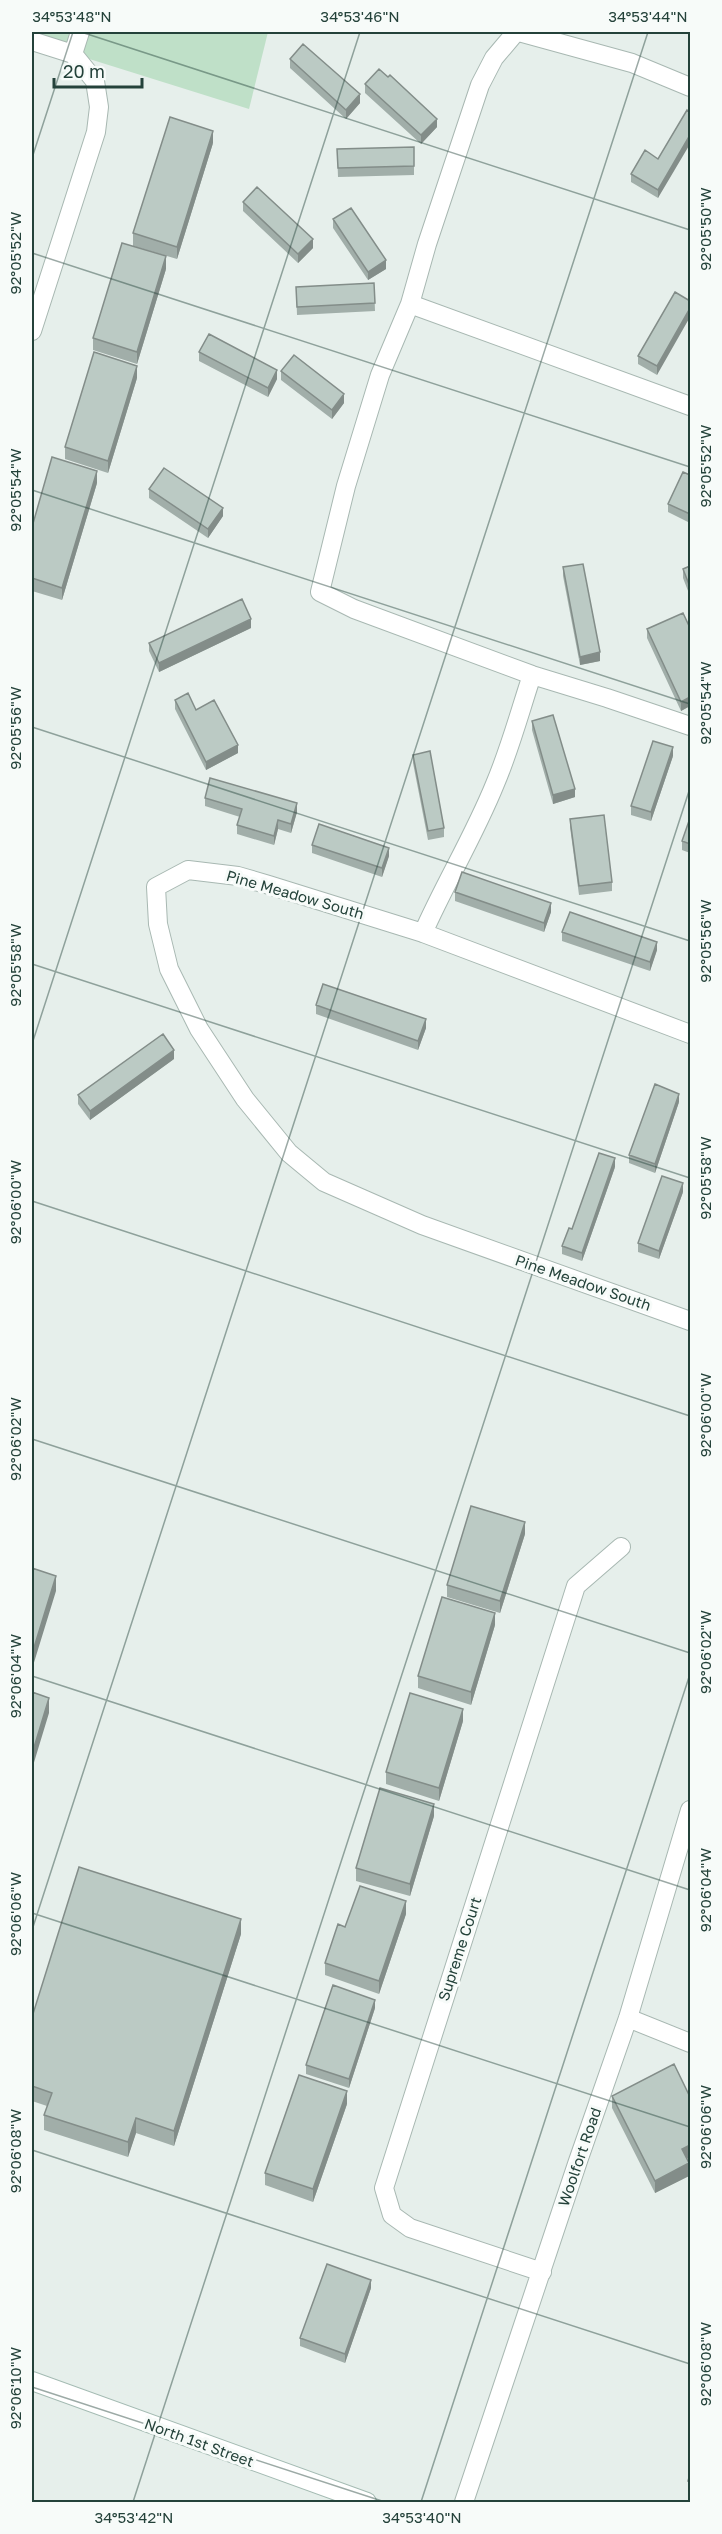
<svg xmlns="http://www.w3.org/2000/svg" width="722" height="2534" font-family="'Golos Text',sans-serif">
<rect width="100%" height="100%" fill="#e6efeb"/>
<path fill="#bfe0c8" d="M 32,32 L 268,32 L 249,109 L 32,41 Z"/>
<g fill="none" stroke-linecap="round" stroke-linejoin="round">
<g stroke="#a8b8b2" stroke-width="20">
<path id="street" d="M 516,32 L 494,58 L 480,85 L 427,244 L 410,304 L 380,375 L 346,486 L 320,592 L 354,609 L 532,675 L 607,698 L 690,726
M 519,32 L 632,63 L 690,87
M 32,41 L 73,54
M 73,54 L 80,32
M 410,304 L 690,406
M 32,331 L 96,132 L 99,107 L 95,81 L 73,54
M 423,933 C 445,883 474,836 495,784 C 510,749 520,711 532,675
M 690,1034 L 423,933 L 269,885 L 238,876 L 188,870 L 156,887 L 158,924 L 169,969 L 199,1029 L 245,1099 L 289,1153 L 324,1182 L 422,1225 L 690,1321
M 628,2018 L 690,2043
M 542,2272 L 410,2228 L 392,2215 L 384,2188 L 576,1586 L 621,1547
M 464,2502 L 578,2161 L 628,2018 L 690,1810"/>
</g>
<g stroke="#a4bbb3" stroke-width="20">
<path id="secondary" d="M 32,2381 L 367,2502"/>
</g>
<use href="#street" stroke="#fff" stroke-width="18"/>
<use href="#secondary" stroke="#fff" stroke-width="18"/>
</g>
<path fill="#a1aea9" d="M 290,59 L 360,103 L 346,119 L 290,68 Z
M 365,84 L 437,127 L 421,144 L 365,93 Z
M 687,110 L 658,198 L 631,182 L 631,174 L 658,159 Z
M 213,143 L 177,259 L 133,246 L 133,233 Z
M 414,147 L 414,175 L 338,177 L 337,149 Z
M 243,202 L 313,248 L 298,263 L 243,211 Z
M 333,219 L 386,269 L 368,280 L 333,228 Z
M 166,269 L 137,364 L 93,350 L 93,338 Z
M 374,283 L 375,311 L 297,315 L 296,287 Z
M 675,292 L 657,375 L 638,364 L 638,356 Z
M 199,352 L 277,379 L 268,397 L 199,361 Z
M 281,371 L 344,403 L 332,419 L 281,380 Z
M 137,378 L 108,473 L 65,459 L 65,447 Z
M 690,475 L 690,523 L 668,512 L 668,504 Z
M 97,483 L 62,600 L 32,591 L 32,527 Z
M 149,489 L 223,516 L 208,538 L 149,498 Z
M 690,566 L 690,596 L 683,578 L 683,569 Z
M 563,567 L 600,661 L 580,665 L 563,576 Z
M 251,628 L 159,672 L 149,651 L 149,643 Z
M 690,628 L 690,706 L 681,711 L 647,638 L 647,629 Z
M 175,700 L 196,710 L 238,753 L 206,770 L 175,709 Z
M 532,721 L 575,797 L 553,804 L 532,730 Z
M 413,755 L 444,828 L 444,837 L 428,840 L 413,763 Z
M 673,756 L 651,821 L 631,815 L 631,806 Z
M 205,798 L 297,812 L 291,833 L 278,829 L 274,845 L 237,834 L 237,825 L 240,817 L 205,806 Z
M 690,818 L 690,853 L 682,850 L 682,841 Z
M 570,819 L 612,882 L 612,891 L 579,895 L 570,827 Z
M 312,845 L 389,856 L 382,877 L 312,853 Z
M 455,892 L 551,912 L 544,932 L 455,901 Z
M 562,932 L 657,950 L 650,971 L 562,941 Z
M 316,1005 L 426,1028 L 418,1050 L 316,1014 Z
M 174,1059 L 90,1120 L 78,1104 L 78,1095 Z
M 679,1102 L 655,1173 L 629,1163 L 629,1155 Z
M 615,1167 L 582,1261 L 562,1254 L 562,1246 L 572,1229 Z
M 683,1192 L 659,1259 L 638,1252 L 638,1243 Z
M 525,1534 L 500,1613 L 447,1597 L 447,1585 Z
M 495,1625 L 471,1705 L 418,1688 L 418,1676 Z
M 463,1721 L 439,1801 L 386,1784 L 386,1772 Z
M 434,1816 L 410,1896 L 356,1881 L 356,1868 Z
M 406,1914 L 379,1994 L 325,1975 L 325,1963 L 345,1927 Z
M 241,1934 L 174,2146 L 136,2133 L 128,2157 L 44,2130 L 44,2115 L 47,2106 L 32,2101 L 32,2017 Z
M 375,2008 L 349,2088 L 306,2074 L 306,2065 Z
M 612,2096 L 690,2157 L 687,2159 L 689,2176 L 655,2193 L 612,2108 Z
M 347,2104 L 313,2202 L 265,2185 L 265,2173 Z
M 371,2288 L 345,2363 L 300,2346 L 300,2338 Z
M 690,2474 L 690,2495 L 688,2494 L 688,2481 Z"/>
<path fill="#838d89" d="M 360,94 L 360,103 L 346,119 L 346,110 Z
M 437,119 L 437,127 L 421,144 L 421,135 Z
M 213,131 L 213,143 L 177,259 L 177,247 Z
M 690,135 L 690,144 L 658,198 L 658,190 Z
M 313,239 L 313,248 L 298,263 L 298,254 Z
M 166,256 L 166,269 L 137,364 L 137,352 Z
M 386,260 L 386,269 L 368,280 L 368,272 Z
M 690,308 L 690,317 L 657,375 L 657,366 Z
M 137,366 L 137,378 L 108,473 L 108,461 Z
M 277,370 L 277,379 L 268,397 L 268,388 Z
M 344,394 L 344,403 L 332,419 L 332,410 Z
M 97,471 L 97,483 L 62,600 L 62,588 Z
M 223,508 L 223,516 L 208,538 L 208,529 Z
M 251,619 L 251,628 L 159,672 L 159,663 Z
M 600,652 L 600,661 L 580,665 L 580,657 Z
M 690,697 L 690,706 L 681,711 L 681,702 Z
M 238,745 L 238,753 L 206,770 L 206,762 Z
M 673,747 L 673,756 L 651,821 L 651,812 Z
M 575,789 L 575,797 L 553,804 L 553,795 Z
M 297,803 L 297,812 L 291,833 L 291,824 Z
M 278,820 L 278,829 L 274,845 L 274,836 Z
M 389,848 L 389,856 L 382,877 L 382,868 Z
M 551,903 L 551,912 L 544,932 L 544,923 Z
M 657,942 L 657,950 L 650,971 L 650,962 Z
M 426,1019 L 426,1028 L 418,1050 L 418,1041 Z
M 174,1050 L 174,1059 L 90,1120 L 90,1111 Z
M 679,1094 L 679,1102 L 655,1173 L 655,1164 Z
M 615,1158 L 615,1167 L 582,1261 L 582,1253 Z
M 683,1183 L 683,1192 L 659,1259 L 659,1251 Z
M 525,1522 L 525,1534 L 500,1613 L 500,1601 Z
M 56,1576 L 56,1591 L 32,1669 L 32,1654 Z
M 495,1613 L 495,1625 L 471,1705 L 471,1692 Z
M 49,1698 L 49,1713 L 32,1769 L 32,1754 Z
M 463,1709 L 463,1721 L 439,1801 L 439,1788 Z
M 434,1804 L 434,1816 L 410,1896 L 410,1884 Z
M 406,1901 L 406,1914 L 379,1994 L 379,1981 Z
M 241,1919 L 241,1934 L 174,2146 L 174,2131 Z
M 375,2000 L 375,2008 L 349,2088 L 349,2079 Z
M 347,2091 L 347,2104 L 313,2202 L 313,2189 Z
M 136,2118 L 136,2133 L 128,2157 L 128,2142 Z
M 690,2145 L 690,2157 L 682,2161 L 682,2149 Z
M 689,2163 L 689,2176 L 655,2193 L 655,2181 Z
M 371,2280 L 371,2288 L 345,2363 L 345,2354 Z"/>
<path fill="#bbcac4" stroke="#838d89" stroke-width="1.5" d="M 303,44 L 360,94 L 346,110 L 290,59 Z
M 379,69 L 388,77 L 390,75 L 437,119 L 421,135 L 365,84 Z
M 687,110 L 690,113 L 690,135 L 658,190 L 631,174 L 645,150 L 658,159 Z
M 170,117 L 213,131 L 177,247 L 133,233 Z
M 414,147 L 414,166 L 338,168 L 337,149 Z
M 257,187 L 313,239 L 298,254 L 243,202 Z
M 351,208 L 386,260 L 368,272 L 333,219 Z
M 122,243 L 166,256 L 137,352 L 93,338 Z
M 374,283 L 375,303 L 297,307 L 296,287 Z
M 675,292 L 690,301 L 690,308 L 657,366 L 638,356 Z
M 209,334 L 277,370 L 268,388 L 199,352 Z
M 94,352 L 137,366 L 108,461 L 65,447 Z
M 294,355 L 344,394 L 332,410 L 281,371 Z
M 52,457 L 97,471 L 62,588 L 32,578 L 32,527 Z
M 164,468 L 223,508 L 208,529 L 149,489 Z
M 683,472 L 690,475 L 690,514 L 668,504 Z
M 583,564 L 600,652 L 580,657 L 563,567 Z
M 690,566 L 690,587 L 683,569 Z
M 242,599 L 251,619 L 159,663 L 149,643 Z
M 683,613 L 690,628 L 690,697 L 681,702 L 647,629 Z
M 188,693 L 196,710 L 214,700 L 238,745 L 206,762 L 175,700 Z
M 553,715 L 575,789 L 553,795 L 532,721 Z
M 653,741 L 673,747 L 651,812 L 631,806 Z
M 430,751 L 444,828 L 428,831 L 413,755 Z
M 210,778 L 297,803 L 291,824 L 278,820 L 274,836 L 237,825 L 242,809 L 205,798 Z
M 604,815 L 612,882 L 579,886 L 570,819 Z
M 690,818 L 690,844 L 682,841 Z
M 319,824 L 389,848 L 382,868 L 312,845 Z
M 462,872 L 551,903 L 544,923 L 455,892 Z
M 570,912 L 657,942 L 650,962 L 562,932 Z
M 323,984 L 426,1019 L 418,1041 L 316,1005 Z
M 163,1034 L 174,1050 L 90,1111 L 78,1095 Z
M 655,1084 L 679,1094 L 655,1164 L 629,1155 Z
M 599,1153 L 615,1158 L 582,1253 L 562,1246 L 569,1228 L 572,1229 Z
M 662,1176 L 683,1183 L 659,1251 L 638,1243 Z
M 471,1506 L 525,1522 L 500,1601 L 447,1585 Z
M 32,1568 L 56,1576 L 32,1654 Z
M 442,1597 L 495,1613 L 471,1692 L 418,1676 Z
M 32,1692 L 49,1698 L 32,1754 Z
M 410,1693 L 463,1709 L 439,1788 L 386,1772 Z
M 380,1788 L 434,1804 L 410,1884 L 356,1868 Z
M 79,1867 L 241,1919 L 174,2131 L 136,2118 L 128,2142 L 44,2115 L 52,2093 L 32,2086 L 32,2017 Z
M 360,1886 L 406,1901 L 379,1981 L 325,1963 L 338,1924 L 345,1927 Z
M 333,1985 L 375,2000 L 349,2079 L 306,2065 Z
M 674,2064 L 690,2097 L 690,2145 L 682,2149 L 689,2163 L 655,2181 L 612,2096 Z
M 299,2075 L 347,2091 L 313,2189 L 265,2173 Z
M 327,2264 L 371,2280 L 345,2354 L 300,2338 Z
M 690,2474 L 690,2482 L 688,2481 Z"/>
<path fill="none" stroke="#24423a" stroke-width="1.5" stroke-opacity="0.45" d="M 81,32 L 690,230M 32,158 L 73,32M 32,253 L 690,467M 32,490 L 690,704M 32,727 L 690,941M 32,964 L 690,1178M 32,1044 L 360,32M 32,1201 L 690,1416M 32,1439 L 690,1653M 32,1676 L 690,1890M 32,1913 L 690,2127M 32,1930 L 648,32M 32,2150 L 690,2364M 32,2387 L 385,2502M 133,2502 L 690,788M 421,2502 L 690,1674"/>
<g text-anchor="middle" stroke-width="6" stroke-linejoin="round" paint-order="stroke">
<g font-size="15" fill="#24423a" stroke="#f7fbf9">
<text transform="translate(295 895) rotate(16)" y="5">Pine Meadow South</text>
<text transform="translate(583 1283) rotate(19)" y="5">Pine Meadow South</text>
<text transform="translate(460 1949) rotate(-72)" y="5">Supreme Court</text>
<text transform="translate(580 2157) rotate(-71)" y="5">Woolfort Road</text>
<text transform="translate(199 2443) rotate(20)" y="5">North 1st Street</text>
</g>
</g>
<rect width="722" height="2534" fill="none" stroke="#f7fbf9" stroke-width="66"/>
<path d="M54 78v9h88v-9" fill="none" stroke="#24423a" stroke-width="3"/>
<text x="63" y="78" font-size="18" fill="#24423a" stroke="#f7fbf9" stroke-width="4.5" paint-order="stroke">20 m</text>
<rect x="33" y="33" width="656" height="2468" fill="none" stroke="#24423a" stroke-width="2"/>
<g font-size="15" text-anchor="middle" fill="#24423a">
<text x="72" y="22">34°53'48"N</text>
<text x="360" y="22">34°53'46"N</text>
<text x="648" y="22">34°53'44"N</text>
<text transform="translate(706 229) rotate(-90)" y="5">92°05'50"W</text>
<text transform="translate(16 253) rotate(-90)" y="5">92°05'52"W</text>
<text transform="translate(706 466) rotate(-90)" y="5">92°05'52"W</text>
<text transform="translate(16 490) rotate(-90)" y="5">92°05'54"W</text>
<text transform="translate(706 703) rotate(-90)" y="5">92°05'54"W</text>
<text transform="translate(16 728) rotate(-90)" y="5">92°05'56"W</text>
<text transform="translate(706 941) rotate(-90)" y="5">92°05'56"W</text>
<text transform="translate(16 965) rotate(-90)" y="5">92°05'58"W</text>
<text transform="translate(706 1178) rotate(-90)" y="5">92°05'58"W</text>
<text transform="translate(16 1202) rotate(-90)" y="5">92°06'00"W</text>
<text transform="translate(706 1415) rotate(-90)" y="5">92°06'00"W</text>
<text transform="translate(16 1439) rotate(-90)" y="5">92°06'02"W</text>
<text transform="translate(706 1652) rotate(-90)" y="5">92°06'02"W</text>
<text transform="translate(16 1676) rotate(-90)" y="5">92°06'04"W</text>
<text transform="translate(706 1890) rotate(-90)" y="5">92°06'04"W</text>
<text transform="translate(16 1914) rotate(-90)" y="5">92°06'06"W</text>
<text transform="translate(706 2127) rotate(-90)" y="5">92°06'06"W</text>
<text transform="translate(16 2151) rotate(-90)" y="5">92°06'08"W</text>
<text transform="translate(706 2364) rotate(-90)" y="5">92°06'08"W</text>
<text transform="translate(16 2388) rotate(-90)" y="5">92°06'10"W</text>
<text x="134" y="2523">34°53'42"N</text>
<text x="422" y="2523">34°53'40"N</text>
</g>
</svg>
